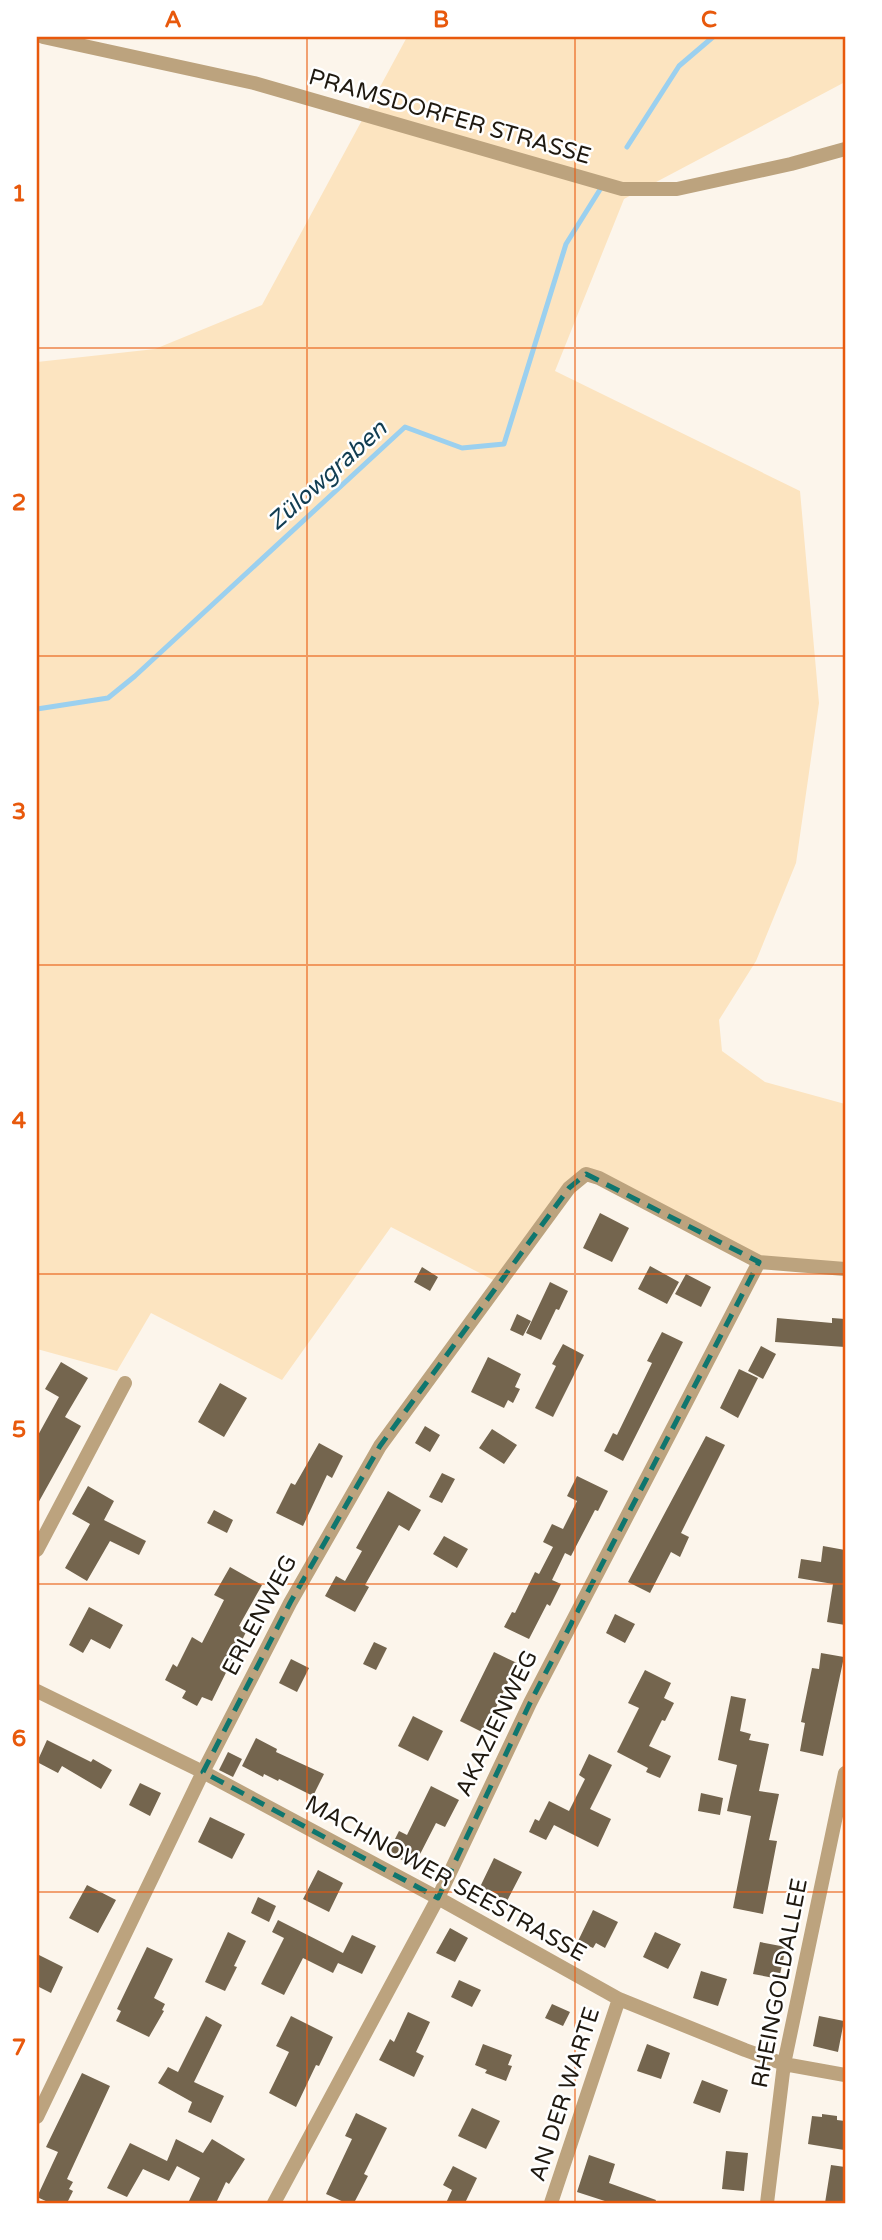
<svg xmlns="http://www.w3.org/2000/svg" width="882" height="2240" font-family="'Varela Round',sans-serif">
<rect width="100%" height="100%" fill="#fcf5eb"/>
<path fill="#fce4c0" d="M 407,37 L 845,37 L 845,82 L 624,199 L 555,371 L 800,491 L 819,703 L 796,863 L 756,961 L 719,1020 L 722,1051 L 765,1082 L 845,1104 L 845,1269 L 759,1262 L 586,1174 L 499,1283 L 391,1227 L 282,1380 L 151,1313 L 117,1371 L 37,1349 L 37,362 L 155,349 L 262,305 Z"/>
<g fill="none" stroke-linecap="round" stroke-linejoin="round">
<path stroke="#9bd0ef" stroke-width="5" d="M 627,147 L 679,66 L 713,37
M 37,709 L 108,698 L 135,676 L 405,427 L 462,448 L 504,444 L 566,244 L 601,188"/>
</g>
<path fill="#74654e" d="M 600,1213 L 629,1228 L 612,1262 L 583,1248 Z
M 650,1266 L 679,1282 L 667,1304 L 638,1289 Z
M 422,1267 L 438,1277 L 430,1291 L 414,1282 Z
M 686,1274 L 711,1287 L 701,1307 L 675,1294 Z
M 550,1282 L 568,1291 L 559,1310 L 556,1309 L 541,1340 L 526,1333 Z
M 517,1314 L 531,1321 L 523,1336 L 510,1330 Z
M 777,1318 L 832,1323 L 832,1318 L 845,1319 L 845,1347 L 775,1342 Z
M 662,1332 L 683,1342 L 623,1461 L 604,1451 L 613,1433 L 617,1435 L 652,1363 L 647,1361 Z
M 563,1344 L 584,1355 L 553,1417 L 535,1408 L 556,1366 L 552,1364 Z
M 761,1346 L 776,1354 L 763,1379 L 748,1371 Z
M 488,1357 L 521,1374 L 515,1387 L 520,1389 L 513,1403 L 508,1400 L 504,1408 L 471,1392 Z
M 61,1362 L 88,1378 L 65,1417 L 81,1426 L 37,1505 L 37,1437 L 59,1397 L 45,1389 Z
M 739,1369 L 758,1378 L 738,1418 L 720,1408 Z
M 220,1383 L 247,1398 L 224,1437 L 198,1422 Z
M 425,1426 L 440,1435 L 430,1452 L 415,1443 Z
M 492,1429 L 517,1445 L 504,1464 L 479,1448 Z
M 706,1436 L 725,1445 L 681,1533 L 689,1537 L 680,1557 L 671,1552 L 650,1593 L 628,1582 Z
M 319,1443 L 343,1456 L 332,1478 L 327,1475 L 303,1526 L 276,1513 L 291,1483 L 295,1485 Z
M 442,1473 L 455,1479 L 442,1503 L 429,1497 Z
M 577,1476 L 608,1491 L 598,1511 L 595,1510 L 571,1556 L 565,1553 L 552,1580 L 561,1584 L 550,1606 L 547,1604 L 529,1639 L 504,1627 L 512,1612 L 515,1613 L 535,1572 L 539,1574 L 553,1547 L 543,1542 L 552,1524 L 563,1529 L 577,1501 L 567,1496 Z
M 88,1486 L 114,1501 L 104,1520 L 146,1541 L 139,1555 L 110,1541 L 87,1581 L 65,1568 L 90,1524 L 72,1514 Z
M 388,1491 L 421,1510 L 409,1531 L 399,1525 L 365,1585 L 369,1587 L 355,1612 L 325,1596 L 336,1576 L 345,1581 L 362,1551 L 356,1548 Z
M 214,1510 L 233,1520 L 227,1533 L 207,1523 Z
M 444,1536 L 468,1549 L 457,1568 L 433,1554 Z
M 823,1546 L 845,1550 L 845,1625 L 827,1622 L 833,1584 L 798,1578 L 801,1559 L 821,1562 Z
M 230,1567 L 262,1585 L 239,1626 L 247,1630 L 212,1701 L 202,1697 L 197,1706 L 182,1698 L 186,1691 L 165,1680 L 173,1664 L 177,1667 L 192,1637 L 202,1643 L 224,1600 L 214,1595 Z
M 89,1607 L 123,1625 L 110,1649 L 91,1639 L 83,1653 L 69,1645 Z
M 615,1614 L 635,1624 L 625,1643 L 606,1633 Z
M 374,1642 L 387,1648 L 376,1670 L 363,1664 Z
M 494,1652 L 517,1663 L 484,1733 L 460,1721 Z
M 821,1653 L 844,1657 L 823,1756 L 800,1751 L 805,1723 L 801,1722 L 812,1668 L 819,1669 Z
M 291,1659 L 309,1668 L 297,1692 L 279,1683 Z
M 645,1670 L 671,1683 L 664,1698 L 674,1703 L 665,1721 L 662,1720 L 649,1746 L 671,1756 L 660,1778 L 646,1772 L 648,1768 L 617,1752 L 639,1708 L 628,1703 Z
M 731,1696 L 746,1699 L 740,1731 L 751,1734 L 749,1740 L 769,1744 L 759,1791 L 779,1794 L 769,1840 L 777,1841 L 763,1914 L 733,1908 L 751,1816 L 727,1811 L 737,1765 L 718,1760 Z
M 413,1716 L 443,1731 L 428,1761 L 398,1746 Z
M 256,1738 L 277,1749 L 276,1752 L 324,1774 L 313,1796 L 279,1779 L 278,1781 L 264,1774 L 263,1777 L 242,1766 Z
M 47,1740 L 91,1762 L 93,1759 L 112,1770 L 101,1789 L 62,1766 L 58,1773 L 37,1762 Z
M 228,1752 L 242,1759 L 233,1777 L 219,1770 Z
M 589,1754 L 612,1765 L 590,1809 L 611,1819 L 598,1847 L 554,1825 L 546,1840 L 529,1832 L 535,1819 L 539,1821 L 549,1801 L 569,1811 L 585,1779 L 579,1775 Z
M 140,1783 L 161,1793 L 150,1816 L 129,1805 Z
M 431,1786 L 459,1800 L 445,1827 L 436,1823 L 414,1866 L 388,1853 L 399,1831 L 407,1835 Z
M 701,1793 L 723,1798 L 720,1815 L 698,1811 Z
M 210,1817 L 245,1834 L 232,1859 L 198,1842 Z
M 494,1858 L 522,1872 L 507,1901 L 480,1887 Z
M 318,1870 L 343,1883 L 329,1912 L 303,1899 Z
M 87,1885 L 116,1900 L 98,1933 L 69,1918 Z
M 258,1897 L 276,1906 L 269,1922 L 251,1913 Z
M 593,1910 L 618,1922 L 605,1948 L 596,1943 L 593,1948 L 578,1941 Z
M 278,1920 L 343,1953 L 333,1973 L 303,1958 L 284,1995 L 261,1984 L 284,1938 L 272,1932 Z
M 450,1928 L 468,1938 L 455,1962 L 436,1953 Z
M 228,1932 L 246,1941 L 234,1966 L 237,1967 L 225,1991 L 205,1982 Z
M 655,1932 L 681,1944 L 668,1969 L 643,1957 Z
M 352,1935 L 376,1946 L 362,1974 L 338,1963 Z
M 760,1942 L 786,1947 L 779,1979 L 753,1974 Z
M 147,1947 L 173,1959 L 154,1998 L 165,2004 L 162,2010 L 164,2011 L 149,2037 L 116,2021 L 121,2011 L 117,2009 Z
M 37,1954 L 63,1967 L 51,1993 L 37,1986 Z
M 701,1971 L 727,1979 L 718,2006 L 693,1998 Z
M 459,1980 L 481,1990 L 472,2007 L 451,1997 Z
M 552,2004 L 570,2012 L 563,2026 L 545,2018 Z
M 408,2012 L 430,2022 L 416,2052 L 424,2056 L 414,2077 L 379,2060 L 390,2039 L 394,2042 Z
M 206,2016 L 222,2025 L 194,2082 L 224,2096 L 211,2123 L 188,2112 L 192,2102 L 158,2083 L 168,2067 L 178,2072 Z
M 291,2016 L 333,2037 L 319,2066 L 316,2065 L 296,2107 L 269,2093 L 289,2052 L 276,2046 Z
M 819,2016 L 844,2021 L 838,2052 L 813,2046 Z
M 483,2044 L 512,2055 L 508,2065 L 512,2066 L 506,2081 L 485,2073 L 487,2070 L 475,2065 Z
M 647,2044 L 670,2053 L 661,2079 L 637,2071 Z
M 82,2073 L 110,2086 L 67,2179 L 73,2182 L 69,2189 L 73,2191 L 67,2203 L 50,2203 L 37,2197 L 58,2152 L 46,2147 Z
M 702,2080 L 728,2090 L 720,2113 L 693,2103 Z
M 472,2108 L 500,2121 L 486,2149 L 458,2136 Z
M 356,2113 L 387,2128 L 364,2174 L 368,2176 L 354,2203 L 346,2203 L 326,2194 L 352,2139 L 345,2136 Z
M 822,2114 L 837,2116 L 837,2120 L 845,2121 L 844,2150 L 808,2144 L 812,2116 L 822,2117 Z
M 176,2139 L 203,2153 L 212,2139 L 245,2159 L 229,2184 L 226,2182 L 216,2203 L 188,2203 L 200,2178 L 177,2166 L 169,2181 L 143,2169 L 127,2197 L 107,2188 L 130,2143 L 167,2161 Z
M 726,2151 L 748,2153 L 744,2191 L 722,2189 Z
M 589,2155 L 615,2164 L 609,2183 L 656,2200 L 655,2203 L 611,2203 L 577,2192 Z
M 831,2165 L 845,2167 L 845,2203 L 825,2203 Z
M 453,2166 L 477,2178 L 465,2203 L 446,2203 L 452,2190 L 443,2185 Z"/>
<g fill="none" stroke-linecap="round" stroke-linejoin="round">
<path stroke="#bca37e" stroke-width="14" d="M 43,37 L 254,83 L 622,189 L 677,189 L 791,164 L 845,149
M 37,1550 L 125,1383
M 37,1691 L 203,1772 L 438,1898 L 619,1999 L 745,2050 L 784,2064 L 845,2075
M 37,2117 L 203,1772 L 290,1603 L 380,1446 L 569,1188 L 586,1174 L 599,1178 L 759,1262 L 845,1269
M 274,2203 L 438,1898 L 530,1703 L 759,1262
M 551,2203 L 619,1999
M 767,2203 L 784,2064 L 845,1773"/>
</g>
<path fill="none" stroke="#0f766e" stroke-width="5" stroke-dasharray="14 9" stroke-linejoin="round" d="M 586,1174 L 759,1262 L 530,1703 L 438,1898 L 203,1772 L 290,1603 L 380,1446 L 569,1188 Z"/>
<path fill="none" stroke="#e8590c" stroke-width="2" stroke-opacity="0.55" d="M 307,37 L 307,2203M 575,37 L 575,2203M 37,348 L 845,348M 37,656 L 845,656M 37,965 L 845,965M 37,1274 L 845,1274M 37,1584 L 845,1584M 37,1892 L 845,1892"/>
<g text-anchor="middle" stroke-width="5" stroke-linejoin="round" paint-order="stroke">
<g font-size="23" fill="#1f1910" stroke="#fff">
<text transform="translate(450 116) rotate(16)" y="8">PRAMSDORFER STRASSE</text>
<text transform="translate(259 1615) rotate(-62)" y="8">ERLENWEG</text>
<text transform="translate(496 1723) rotate(-64)" y="8">AKAZIENWEG</text>
<text transform="translate(446 1878) rotate(29)" y="8">MACHNOWER SEESTRASSE</text>
<text transform="translate(779 1983) rotate(-79)" y="8">RHEINGOLDALLEE</text>
<text transform="translate(564 2094) rotate(-72)" y="8">AN DER WARTE</text>
</g>
<g font-size="24" font-style="italic" fill="#113d52" stroke="#fff">
<text transform="translate(327 475) rotate(-42)" y="8">Zülowgraben</text>
</g>
</g>
<rect width="882" height="2240" fill="none" stroke="#ffffff" stroke-width="77"/>
<rect x="38" y="38" width="806" height="2164" fill="none" stroke="#e8590c" stroke-width="2.5"/>
<g font-size="23" text-anchor="middle" font-weight="bold" fill="#e8590c">
<text x="173" y="27">A</text>
<text x="441" y="27">B</text>
<text x="709" y="27">C</text>
<text x="19" y="201">1</text>
<text x="19" y="510">2</text>
<text x="19" y="819">3</text>
<text x="19" y="1128">4</text>
<text x="19" y="1437">5</text>
<text x="19" y="1746">6</text>
<text x="19" y="2055">7</text>
</g>
</svg>
